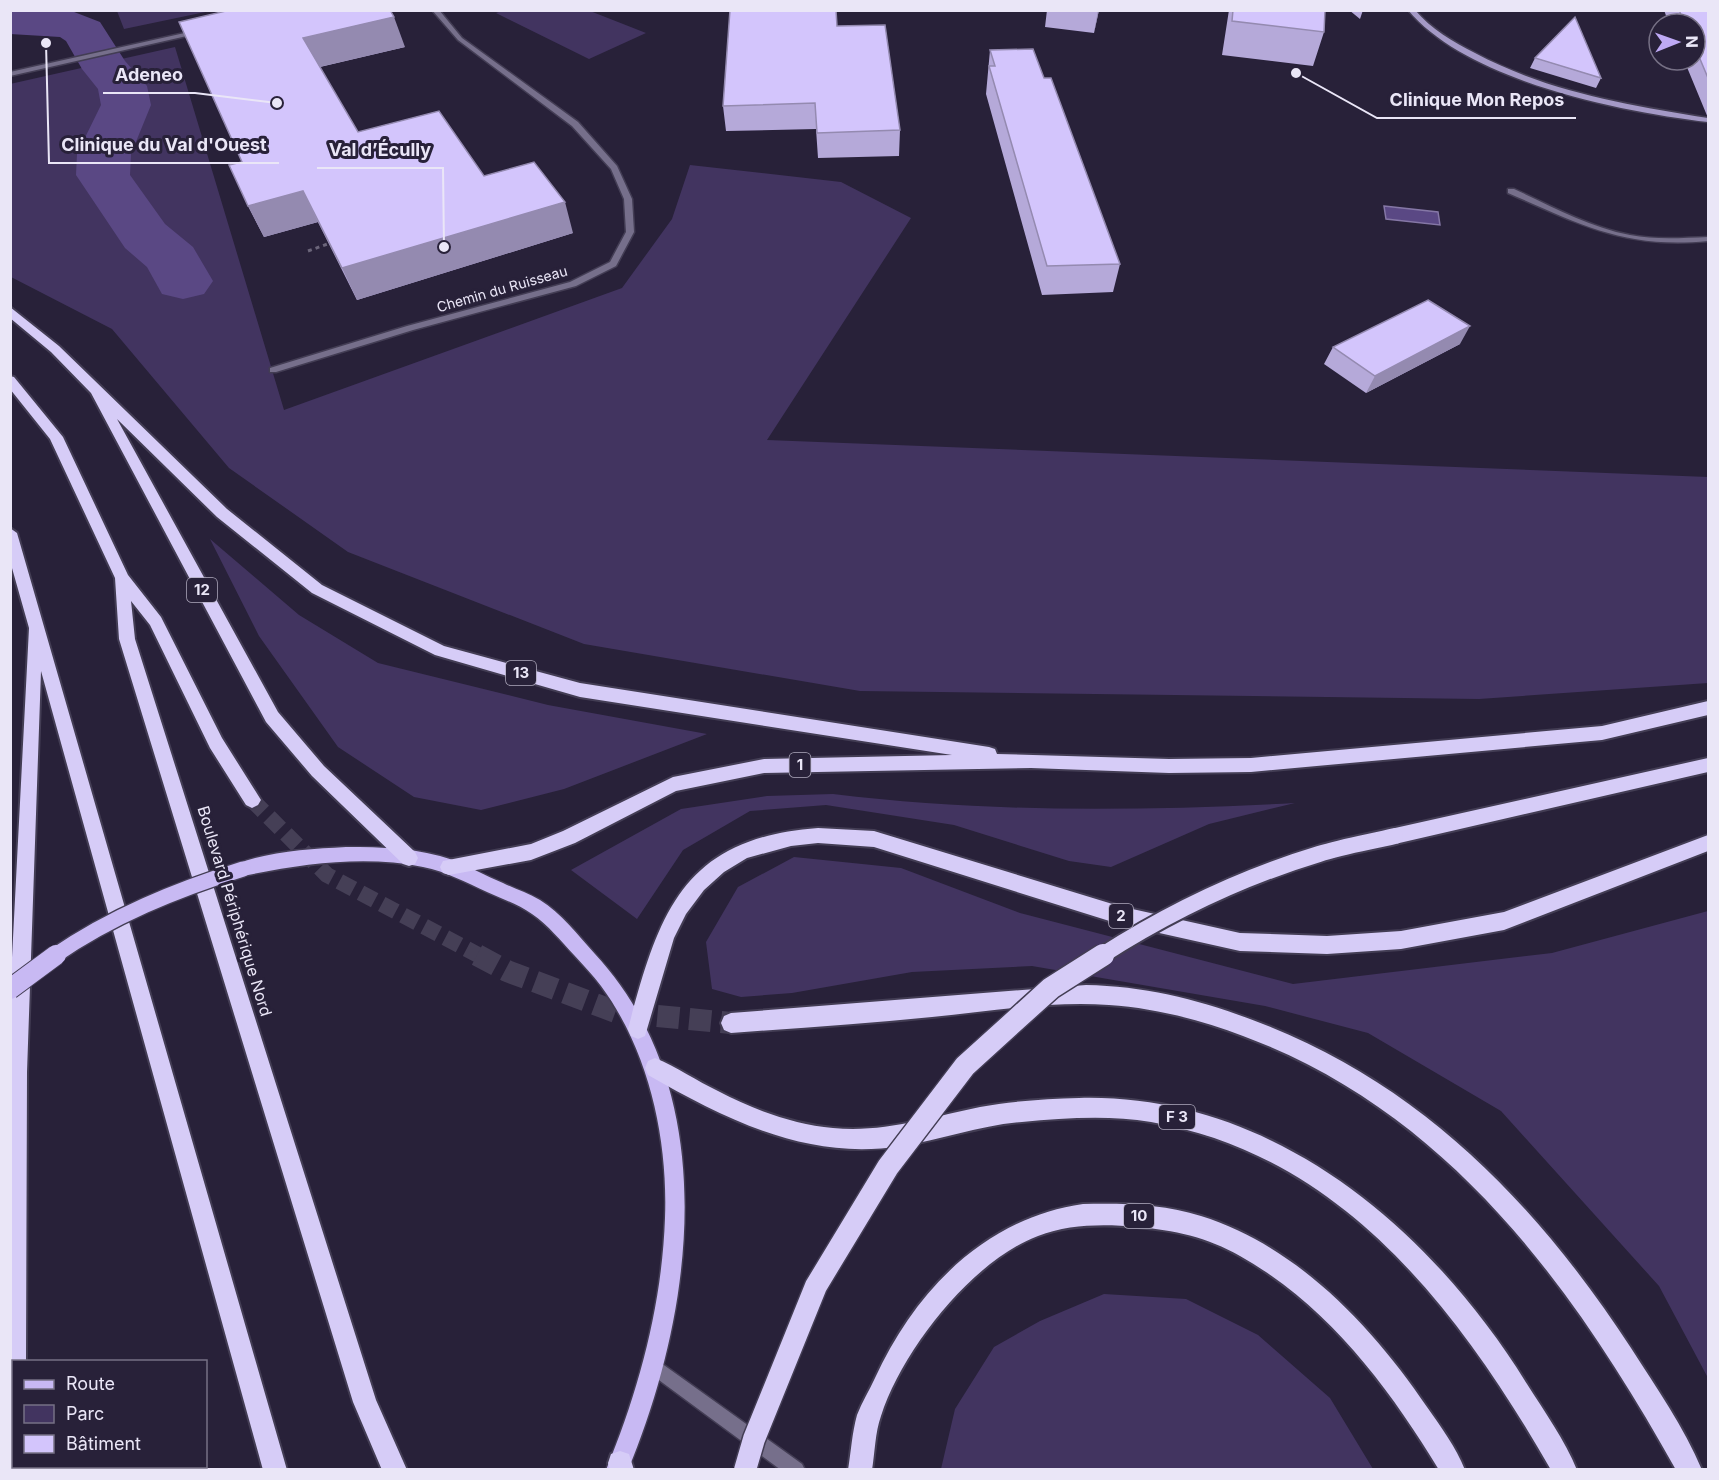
<svg xmlns="http://www.w3.org/2000/svg" width="1719" height="1480" font-family="Inter,sans-serif">
<rect width="100%" height="100%" fill="#282139"/>
<path fill="#423460" d="M 117,11 L 117,10 L 210,11 L 124,29 Z
M 502,11 L 590,11 L 646,33 L 589,59 L 496,13 Z
M 175,47 L 284,410 L 622,288 L 672,219 L 690,165 L 841,182 L 911,218 L 767,440 L 1708,477 L 1708,683 L 1479,699 L 860,691 L 584,644 L 348,552 L 229,468 L 112,329 L 11,277 L 10,84 Z
M 210,539 L 299,615 L 378,663 L 548,705 L 707,734 L 564,789 L 481,810 L 414,797 L 338,747 L 259,636 Z
M 833,794 C 989,813 1139,811 1295,803 L 1209,824 L 1111,867 L 1069,861 L 954,825 L 826,805 L 750,811 L 683,850 L 637,919 L 571,870 L 681,809 L 767,796 Z
M 794,857 L 901,868 L 1020,913 L 1293,984 L 1552,953 L 1708,911 L 1708,1378 L 1659,1286 L 1501,1111 L 1368,1033 L 1265,1006 L 1032,966 L 912,972 L 792,993 L 741,997 L 712,989 L 706,942 L 738,887 Z
M 1104,1294 L 1186,1299 L 1258,1335 L 1330,1398 L 1373,1469 L 941,1469 L 955,1409 L 994,1347 L 1040,1321 Z"/>
<path fill="#5a4884" stroke="#8577a6" stroke-width="1.5" d="M 1384,206 L 1438,212 L 1440,225 L 1386,219 Z"/>
<g fill="none" stroke-linecap="round" stroke-linejoin="round">
<path fill="#5a4884" fill-rule="evenodd" d="M 10,10 L 69,10 L 100,22 L 125,61 L 147,86 L 151,105 L 131,154 L 130,175 L 165,224 L 193,247 L 213,281 L 204,294 L 183,299 L 162,294 L 147,267 L 125,248 L 76,175 L 77,154 L 101,105 L 98,89 L 82,69 L 66,41 L 60,37 L 10,34 Z"/>
<path stroke="#453f56" stroke-width="16" stroke-dasharray="16 8" stroke-linecap="butt" d="M 252,800 L 327,875 L 480,956"/>
<path stroke="#453f56" stroke-width="22" stroke-dasharray="22 10" stroke-linecap="butt" d="M 477,955 L 507,971 L 616,1012 L 731,1023"/>
<g stroke="#433d54" stroke-width="3">
<path id="service" d="M 1508,189 L 1514,189 C 1551,206 1589,227 1630,235 C 1655,240 1682,238 1708,237 L 1708,241 C 1625,249 1582,225 1508,193 Z
M 654,1358 L 802,1464 L 805,1470 L 781,1470 L 648,1372 L 646,1366 L 648,1360 Z"/>
</g>
<g stroke="#433d54" stroke-width="3">
<path id="minor" d="M 432,10 L 439,10 L 462,38 L 578,122 L 617,166 L 632,199 L 634,232 L 616,266 L 576,286 L 413,330 L 276,372 L 270,372 L 270,368 L 407,326 L 570,282 L 610,262 L 626,232 L 624,199 L 611,169 L 572,126 L 458,40 Z
M 198,30 L 201,32 L 200,33 L 10,76 L 10,72 Z"/>
</g>
<g stroke="#433d54" stroke-width="3">
<path id="secondary" d="M 1408,10 L 1415,10 C 1431,29 1453,42 1475,53 C 1548,92 1628,105 1708,118 L 1708,122 C 1621,112 1467,81 1408,10 Z"/>
</g>
<g stroke="#433d54" stroke-width="3">
<path id="primary" d="M 346,847 C 381,847 419,848 453,860 C 470,867 486,876 503,883 C 515,889 528,893 540,900 C 561,913 578,935 595,954 C 723,1092 695,1309 628,1470 L 606,1470 C 639,1390 662,1305 665,1218 C 668,1139 649,1051 601,986 C 593,975 583,965 574,955 C 561,941 548,925 532,914 C 518,904 502,899 487,892 C 465,882 447,872 423,867 C 364,855 302,864 243,876 L 237,874 L 235,869 L 237,864 C 270,851 310,849 346,847 Z"/>
</g>
<g stroke="#433d54" stroke-width="4">
<path id="trunk" d="M 10,307 L 59,346 L 227,509 L 322,585 L 444,646 L 580,683 L 989,747 L 995,749 L 997,754 L 1169,759 L 1251,758 L 1602,726 L 1708,701 L 1708,715 L 1602,740 L 1251,772 L 1169,773 L 1031,768 L 764,773 L 676,791 L 575,843 L 531,860 L 449,875 L 443,873 L 440,867 L 443,861 L 531,844 L 563,831 L 673,777 L 764,759 L 952,755 L 580,697 L 435,655 L 312,593 L 217,517 L 117,419 L 278,712 L 324,766 L 415,852 L 418,858 L 415,864 L 409,866 L 403,864 L 312,776 L 266,722 L 91,393 L 51,352 L 10,318 Z
M 10,376 L 14,377 L 63,437 L 128,575 L 161,617 L 222,738 L 261,800 L 258,805 L 252,808 L 246,805 L 210,748 L 150,625 L 131,601 L 135,639 L 376,1400 L 407,1470 L 382,1470 L 353,1402 L 119,639 L 115,578 L 50,439 L 10,389 Z
M 10,528 L 17,533 L 287,1470 L 263,1470 L 41,671 L 27,1072 L 26,1362 L 14,1362 L 14,1466 L 25,1466 L 25,1470 L 10,1470 L 10,996 L 29,628 L 10,561 Z
M 1708,758 L 1708,772 L 1395,844 L 1389,842 L 1386,836 L 1389,830 L 1395,828 Z
M 818,828 L 874,831 L 1119,906 L 1240,933 L 1327,936 L 1401,931 L 1504,912 L 1708,835 L 1708,851 L 1504,930 L 1401,949 L 1327,954 L 1240,951 L 1119,924 L 874,847 L 818,843 L 791,846 L 747,858 L 724,872 L 704,890 L 686,914 L 674,938 L 645,1036 L 638,1039 L 631,1036 L 628,1029 C 659,912 683,838 818,828 Z
M 1086,985 C 1143,986 1197,999 1250,1019 C 1417,1080 1535,1201 1631,1348 C 1656,1387 1684,1427 1702,1470 L 1676,1470 C 1573,1286 1448,1112 1243,1036 C 1201,1020 1155,1008 1109,1005 C 1050,1001 991,1011 932,1017 C 865,1024 798,1028 731,1033 L 724,1030 L 721,1023 L 724,1016 L 731,1013 Z
M 655,1058 C 677,1067 697,1081 718,1091 C 754,1110 793,1124 833,1128 C 884,1133 931,1117 980,1107 C 1012,1101 1046,1099 1079,1098 C 1272,1093 1430,1227 1527,1384 C 1544,1411 1565,1440 1577,1470 L 1551,1470 C 1460,1312 1343,1155 1151,1122 C 1109,1115 1065,1118 1022,1122 C 981,1125 942,1140 901,1146 C 808,1161 727,1120 648,1075 L 645,1068 L 648,1061 Z
M 1083,1204 C 1122,1203 1164,1204 1201,1216 C 1297,1246 1372,1326 1427,1407 C 1441,1427 1456,1447 1465,1470 L 1439,1470 C 1388,1386 1327,1305 1240,1256 C 1207,1237 1174,1230 1137,1227 C 1104,1224 1069,1224 1038,1236 C 973,1260 902,1350 881,1416 C 875,1433 875,1452 872,1470 L 848,1470 C 851,1452 852,1433 857,1415 C 862,1402 869,1391 875,1378 C 915,1291 985,1218 1083,1204 Z
M 620,1451 L 629,1454 L 634,1470 L 610,1470 L 608,1463 L 611,1454 Z"/>
</g>
<path stroke="#6b657a" stroke-width="3" stroke-dasharray="4 4" stroke-linecap="butt" d="M 308,251 L 333,242"/>
<use href="#service" fill="#766f8b" fill-rule="evenodd"/>
<use href="#minor" fill="#766f8b" fill-rule="evenodd"/>
<use href="#secondary" fill="#a499c6" fill-rule="evenodd"/>
<use href="#primary" fill="#c8b9f3" fill-rule="evenodd"/>
<use href="#trunk" fill="#d6ccf7" fill-rule="evenodd"/>
<g stroke="#433d54" stroke-width="18" stroke-linecap="butt">
<path id="primary-bridge-far1" d="M 54,956 C 112,916 176,890 243,869"/>
</g>
<g stroke="#433d54" stroke-width="22" stroke-linecap="butt">
<path id="primary-bridge" d="M 10,989 L 56,955"/>
</g>
<g stroke="#433d54" stroke-width="20" stroke-linecap="butt">
<path id="trunk-bridge-far1" d="M 1101,956 C 1168,913 1243,877 1319,854 C 1344,846 1370,842 1395,836"/>
</g>
<g stroke="#433d54" stroke-width="25" stroke-linecap="butt">
<path id="trunk-bridge" d="M 745,1470 L 754,1439 L 816,1286 L 888,1167 L 965,1066 L 1051,988 L 1103,955"/>
</g>
<use href="#primary-bridge-far1" stroke="#c8b9f3" stroke-width="15"/>
<use href="#primary-bridge" stroke="#c8b9f3" stroke-width="20"/>
<use href="#trunk-bridge-far1" stroke="#d6ccf7" stroke-width="16"/>
<use href="#trunk-bridge" stroke="#d6ccf7" stroke-width="22"/>
</g>
<path fill="#b5a9d9" d="M 230,10 L 405,47 L 320,67 L 358,132 L 484,176 L 573,233 L 357,300 L 318,222 L 264,237 L 248,206 L 242,162 Z
M 1047,10 L 1099,10 L 1094,33 L 1045,27 Z
M 1229,10 L 1325,10 L 1324,32 L 1313,66 L 1222,55 Z
M 1349,10 L 1363,10 L 1360,19 Z
M 1664,10 L 1708,10 L 1708,118 L 1684,60 L 1695,60 L 1695,24 L 1669,24 Z
M 837,26 L 900,130 L 899,156 L 818,158 L 816,129 L 726,131 L 723,106 Z
M 990,50 L 1044,78 L 1120,264 L 1113,292 L 1042,295 L 986,94 Z
M 1535,58 L 1601,78 L 1596,88 L 1530,68 Z
M 1460,344 L 1366,393 L 1324,364 L 1333,347 Z"/>
<path fill="#948ab0" d="M 1098,10 L 1099,10 L 1094,33 Z
M 394,17 L 405,47 L 315,68 L 303,38 Z
M 303,191 L 318,222 L 264,237 L 248,206 Z
M 565,202 L 573,233 L 357,300 L 342,268 Z
M 1470,326 L 1460,344 L 1366,393 L 1375,376 Z"/>
<path fill="#d3c5fc" stroke="#948ab0" stroke-width="1.5" d="M 230,10 L 390,10 L 394,17 L 303,38 L 358,132 L 439,111 L 484,176 L 534,162 L 565,202 L 342,268 L 303,191 L 248,206 L 229,165 L 242,162 L 179,22 Z
M 730,10 L 836,10 L 837,26 L 885,25 L 900,130 L 817,133 L 815,103 L 723,106 Z
M 1233,10 L 1325,10 L 1324,32 L 1232,21 Z
M 1679,10 L 1708,10 L 1708,78 L 1695,47 L 1695,24 L 1685,24 Z
M 1575,17 L 1601,78 L 1535,58 Z
M 1033,49 L 1044,78 L 1051,78 L 1120,264 L 1047,266 L 989,66 L 995,66 L 990,50 Z
M 1428,300 L 1470,326 L 1375,376 L 1333,347 Z"/>
<g text-anchor="middle" stroke-width="6" stroke-linejoin="round" paint-order="stroke">
<g font-size="14" fill="#eae6f7" stroke="#282139">
<text transform="translate(502 289) rotate(-16)" y="5">Chemin du Ruisseau</text>
</g>
<g fill="#282139" stroke="#b0abbe" stroke-width="1.5">
<rect x="187" y="578" width="30" height="24" rx="4.5"/>
<rect x="506" y="661" width="30" height="24" rx="4.5"/>
<rect x="789.5" y="753" width="21" height="24" rx="4.5"/>
<rect x="1109" y="904" width="24" height="24" rx="4.5"/>
<rect x="1159" y="1105" width="36" height="24" rx="4.5"/>
<rect x="1124" y="1204" width="30" height="24" rx="4.5"/>
</g>
<g font-size="15" font-weight="bold" fill="#eae6f7">
<text x="202" y="595">12</text>
<text x="521" y="678">13</text>
<text x="800" y="770">1</text>
<text x="1121" y="921">2</text>
<text x="1177" y="1122">F 3</text>
<text x="1139" y="1221">10</text>
</g>
<g font-size="16" fill="#eae6f7" stroke="#282139">
<text transform="translate(235 911) rotate(73)" y="6">Boulevard Périphérique Nord</text>
</g>
</g>
<path fill="none" stroke="#eae6f7" stroke-width="2" d="M277 103L195 93H103M1296 73L1377 118H1576M46 43L49 163H279M444 247L443 168H317"/>
<g fill="#eae6f7" stroke="#282139" stroke-width="2">
<circle cx="277" cy="103" r="6"/>
<circle cx="1296" cy="73" r="6"/>
<circle cx="46" cy="43" r="6"/>
<circle cx="444" cy="247" r="6"/>
</g>
<g font-size="18" text-anchor="middle" font-weight="bold" fill="#eae6f7" stroke="#282139" stroke-width="6" stroke-linejoin="round" paint-order="stroke">
<text x="149" y="81">Adeneo</text>
<text x="1477" y="106">Clinique Mon Repos</text>
<text x="164" y="151">Clinique du Val d'Ouest</text>
<text x="380" y="156">Val d’Écully</text>
</g>
<rect width="1719" height="1480" fill="none" stroke="#eae6f7" stroke-width="24"/>
<rect x="12" y="1360" width="195" height="108" fill="#282139" stroke="#767085" stroke-width="1.5"/>
<rect x="24" y="1380" width="30" height="9" fill="#c8b9f3" stroke="#767085" stroke-width="1.5"/>
<text x="66" y="1390" font-size="18" fill="#eae6f7">Route</text>
<rect x="24" y="1405" width="30" height="18" fill="#423460" stroke="#767085" stroke-width="1.5"/>
<text x="66" y="1420" font-size="18" fill="#eae6f7">Parc</text>
<rect x="24" y="1435" width="30" height="18" fill="#d3c5fc" stroke="#767085" stroke-width="1.5"/>
<text x="66" y="1450" font-size="18" fill="#eae6f7">Bâtiment</text>
<g transform="translate(1677 42) rotate(89)"><circle r="28" fill="#282139" stroke="#767085" stroke-width="1.5"/>
<path d="M0-4.5L10 22L0 15L-10 22Z" fill="#bea9f5"/>
<text y="-9" font-size="16" font-weight="bold" text-anchor="middle" fill="#eae6f7">N</text>
</g>
</svg>
